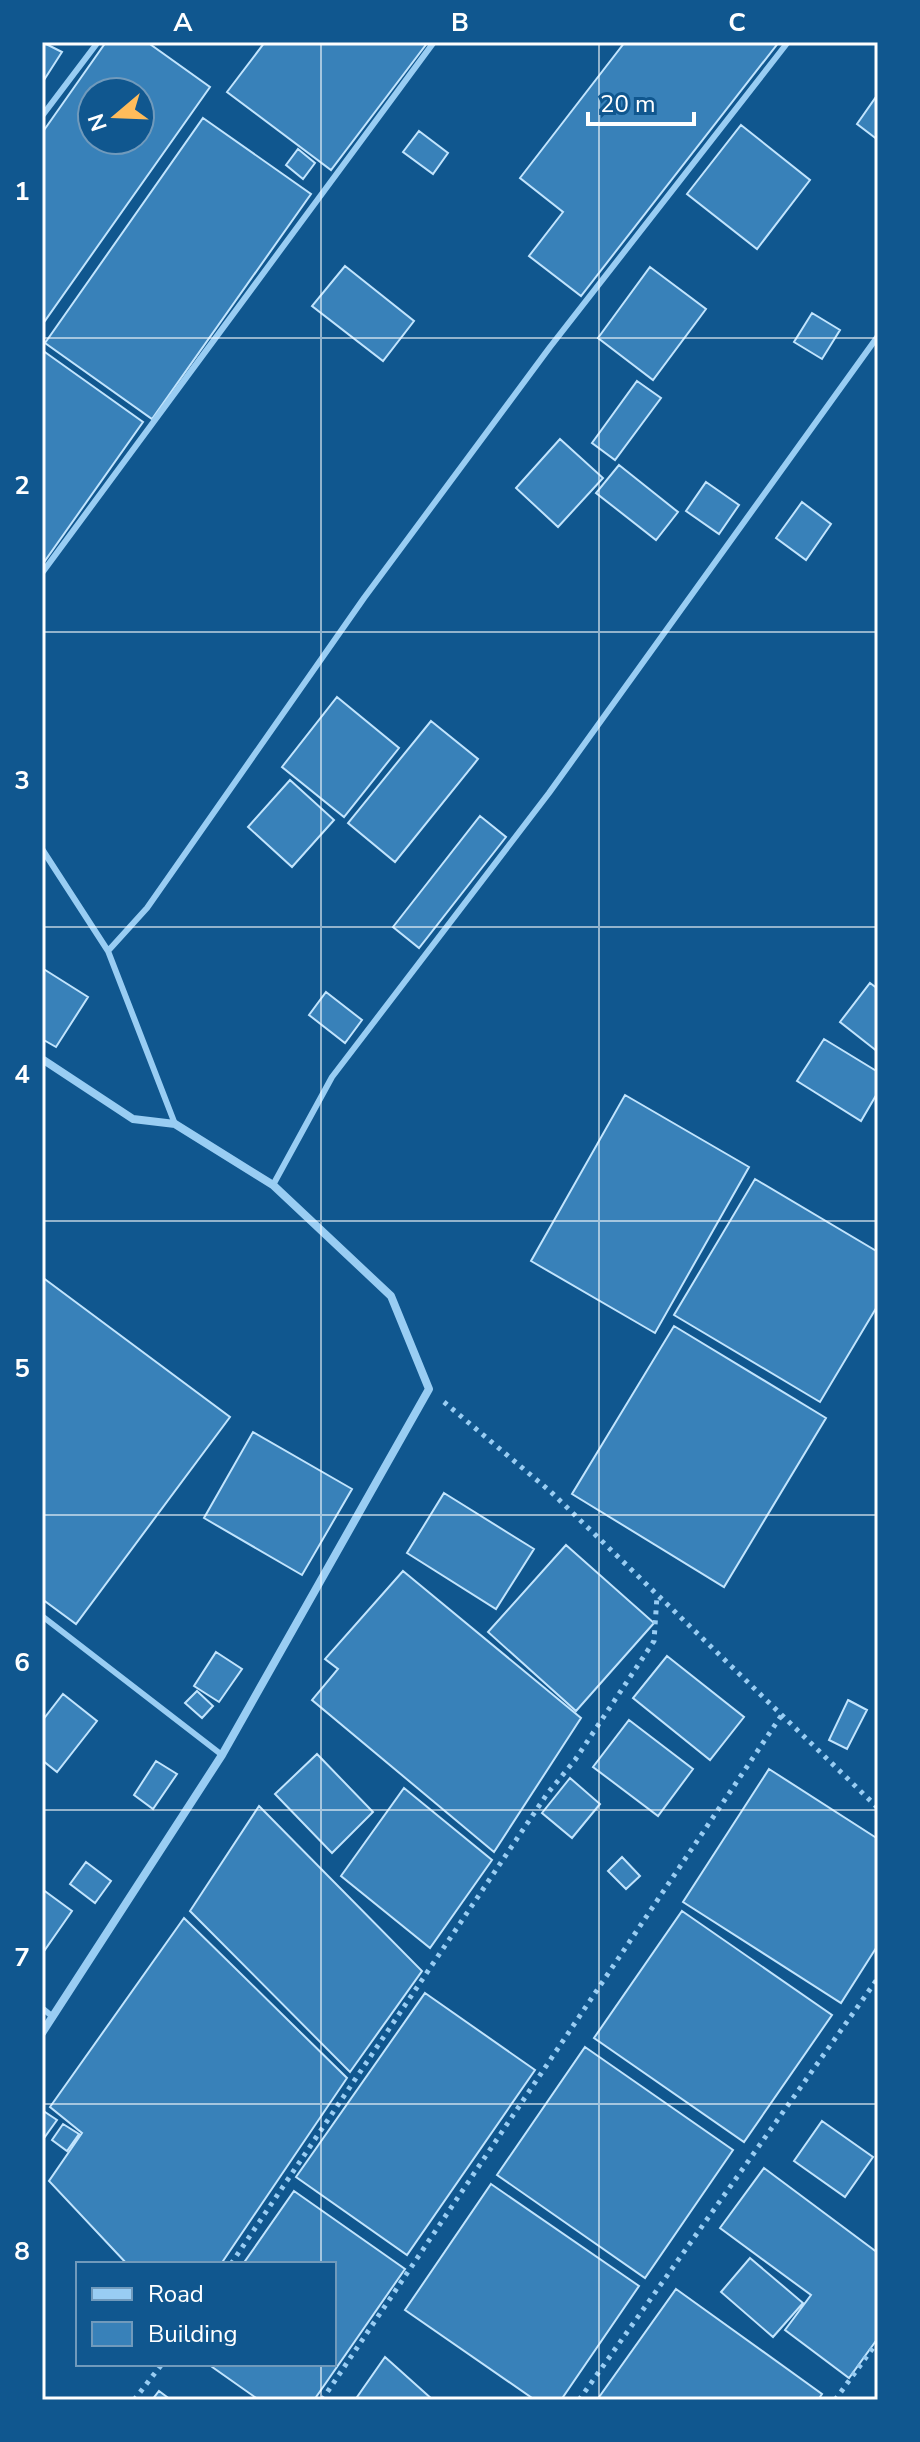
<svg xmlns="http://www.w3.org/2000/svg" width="920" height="2442" font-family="'Nunito Sans',sans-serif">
<rect width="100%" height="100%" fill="#10578f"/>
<path fill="#3881b9" stroke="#c1e4fd" stroke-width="2" fill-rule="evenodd" d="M 42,42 L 62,52 L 44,80 L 42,79 Z
M 106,42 L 147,42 L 210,87 L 42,325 L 42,133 ZM 92,92 L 140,92 L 140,140 L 92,140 Z
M 265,42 L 428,42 L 331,170 L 227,92 Z
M 625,42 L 779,42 L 581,296 L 529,256 L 563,212 L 520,178 Z
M 878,94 L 878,140 L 857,124 Z
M 203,118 L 311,194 L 152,419 L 45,343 Z
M 741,125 L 810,180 L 757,249 L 687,194 Z
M 419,131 L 448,153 L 433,174 L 403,152 Z
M 298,149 L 315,163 L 303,179 L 286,165 Z
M 345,266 L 414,321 L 383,361 L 312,306 Z
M 650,267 L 706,309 L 653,380 L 598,338 Z
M 812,313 L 840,330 L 822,359 L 794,342 Z
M 42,350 L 143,422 L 42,565 Z
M 637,381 L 661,398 L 615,460 L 592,443 Z
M 560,439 L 603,478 L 558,527 L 516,488 Z
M 619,465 L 678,512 L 656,540 L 596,493 Z
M 706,482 L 739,505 L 719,534 L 686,511 Z
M 802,502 L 831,524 L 806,560 L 776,538 Z
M 337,697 L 399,748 L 344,817 L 282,767 Z
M 431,721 L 478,759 L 395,862 L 348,823 Z
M 290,780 L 334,820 L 292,867 L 248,827 Z
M 480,816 L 506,837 L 419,948 L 393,927 Z
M 42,968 L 88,997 L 56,1047 L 42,1039 Z
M 870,983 L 878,989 L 878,1052 L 840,1022 Z
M 326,992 L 362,1020 L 345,1043 L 309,1015 Z
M 824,1039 L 878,1072 L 878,1092 L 861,1121 L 797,1081 Z
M 625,1095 L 749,1167 L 655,1333 L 531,1261 Z
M 755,1179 L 878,1252 L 878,1305 L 820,1402 L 674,1315 Z
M 42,1277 L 230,1417 L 76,1624 L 42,1599 Z
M 674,1326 L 826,1418 L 724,1587 L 572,1494 Z
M 253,1432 L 352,1489 L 302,1575 L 204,1518 Z
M 444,1493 L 534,1549 L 496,1609 L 407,1553 Z
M 566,1545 L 654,1623 L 576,1711 L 488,1632 Z
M 403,1571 L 581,1718 L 494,1852 L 312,1700 L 338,1669 L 325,1659 Z
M 216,1652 L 242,1669 L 219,1702 L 194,1686 Z
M 667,1656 L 744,1717 L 710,1760 L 633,1698 Z
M 197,1691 L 213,1706 L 202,1718 L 185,1703 Z
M 63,1694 L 97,1721 L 57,1772 L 42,1760 L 42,1721 Z
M 848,1700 L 867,1710 L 847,1749 L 829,1740 Z
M 629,1720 L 693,1769 L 658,1816 L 593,1767 Z
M 317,1754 L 373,1812 L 332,1853 L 275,1794 Z
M 156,1761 L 177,1774 L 153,1809 L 134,1795 Z
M 769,1769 L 878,1839 L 878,1945 L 841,2003 L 683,1902 Z
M 570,1778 L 600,1804 L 572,1838 L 542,1813 Z
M 404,1788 L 492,1860 L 430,1948 L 341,1876 Z
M 259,1806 L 422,1971 L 350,2072 L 190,1911 Z
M 622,1857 L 640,1876 L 626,1889 L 608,1871 Z
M 86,1862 L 111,1881 L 95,1903 L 70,1884 Z
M 42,1889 L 72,1911 L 42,1954 Z
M 682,1911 L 832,2015 L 744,2142 L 594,2038 Z
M 184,1918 L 347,2078 L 221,2264 L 127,2264 L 49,2181 L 82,2133 L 50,2107 Z
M 425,1993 L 535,2070 L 407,2255 L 296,2177 Z
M 585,2047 L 733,2150 L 645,2278 L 497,2175 Z
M 42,2110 L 57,2120 L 42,2141 Z
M 822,2121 L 873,2157 L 845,2197 L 794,2161 Z
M 63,2124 L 79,2134 L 67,2151 L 52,2140 Z
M 764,2168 L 878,2253 L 878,2338 L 849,2378 L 785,2330 L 811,2295 L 720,2228 Z
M 491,2184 L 639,2286 L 561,2400 L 535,2400 L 405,2310 Z
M 294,2191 L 405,2269 L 314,2400 L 259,2400 L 208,2364 L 334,2364 L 334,2264 L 243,2264 Z
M 750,2258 L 803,2303 L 773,2337 L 721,2292 Z
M 676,2289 L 822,2394 L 818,2400 L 597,2400 Z
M 385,2357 L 433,2400 L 355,2400 Z
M 159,2391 L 171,2400 L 152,2400 Z"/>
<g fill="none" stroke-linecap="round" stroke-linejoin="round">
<path stroke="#99cdf3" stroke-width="5" stroke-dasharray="4 6" stroke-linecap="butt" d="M 444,1402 L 551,1492 L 878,1808
M 231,2264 L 547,1794 L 575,1760 L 654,1641 L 657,1596
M 134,2400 L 162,2364
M 322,2400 L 783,1713
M 579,2400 L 878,1978
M 835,2400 L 878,2341"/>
<path stroke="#99cdf3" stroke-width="6" d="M 42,116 L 98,42
M 42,573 L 434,42
M 42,849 L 108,951 L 175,1124
M 108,951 L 147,908 L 364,598 L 550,347 L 788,42
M 273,1185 L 332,1077 L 549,793 L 878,336
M 42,1616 L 222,1755
M 42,2008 L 53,2017"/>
<path stroke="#99cdf3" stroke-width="8" d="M 42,1059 L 133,1119 L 175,1124 L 273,1185 L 391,1296 L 429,1389 L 222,1755 L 42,2033"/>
</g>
<path fill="none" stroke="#fff" stroke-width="2" stroke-opacity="0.55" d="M 321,42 L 321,2264M 599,42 L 599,2400M 42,338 L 878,338M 42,632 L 878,632M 42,927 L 878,927M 42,1221 L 878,1221M 42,1515 L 878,1515M 42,1810 L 878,1810M 42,2104 L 878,2104M 321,2364 L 321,2400"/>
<rect width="920" height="2442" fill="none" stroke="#10578f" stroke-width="88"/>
<rect x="76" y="2262" width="260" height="104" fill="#10578f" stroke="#709abc" stroke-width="2"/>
<rect x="92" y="2288" width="40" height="12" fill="#99cdf3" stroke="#709abc" stroke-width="2"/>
<text x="148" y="2302" font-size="24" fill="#ffffff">Road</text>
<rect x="92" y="2322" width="40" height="24" fill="#3881b9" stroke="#709abc" stroke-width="2"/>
<text x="148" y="2342" font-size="24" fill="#ffffff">Building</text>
<g transform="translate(116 116) rotate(251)"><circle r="38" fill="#10578f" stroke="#709abc" stroke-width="2"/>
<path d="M0-6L14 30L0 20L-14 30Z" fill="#ffbc5b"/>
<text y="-12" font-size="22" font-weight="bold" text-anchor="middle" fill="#ffffff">N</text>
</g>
<path d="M588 112v12h106v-12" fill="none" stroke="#ffffff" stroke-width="4"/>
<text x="600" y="112" font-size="24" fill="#ffffff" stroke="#10578f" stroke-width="6" paint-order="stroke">20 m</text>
<rect x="44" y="44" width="832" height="2354" fill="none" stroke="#fff" stroke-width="3"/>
<g font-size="26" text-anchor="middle" font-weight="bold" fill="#fff">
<text x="183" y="31">A</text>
<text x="460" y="31">B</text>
<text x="737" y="31">C</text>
<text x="22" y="200">1</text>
<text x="22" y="494">2</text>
<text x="22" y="789">3</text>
<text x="22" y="1083">4</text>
<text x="22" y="1377">5</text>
<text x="22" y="1671">6</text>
<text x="22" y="1966">7</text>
<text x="22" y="2260">8</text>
</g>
</svg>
